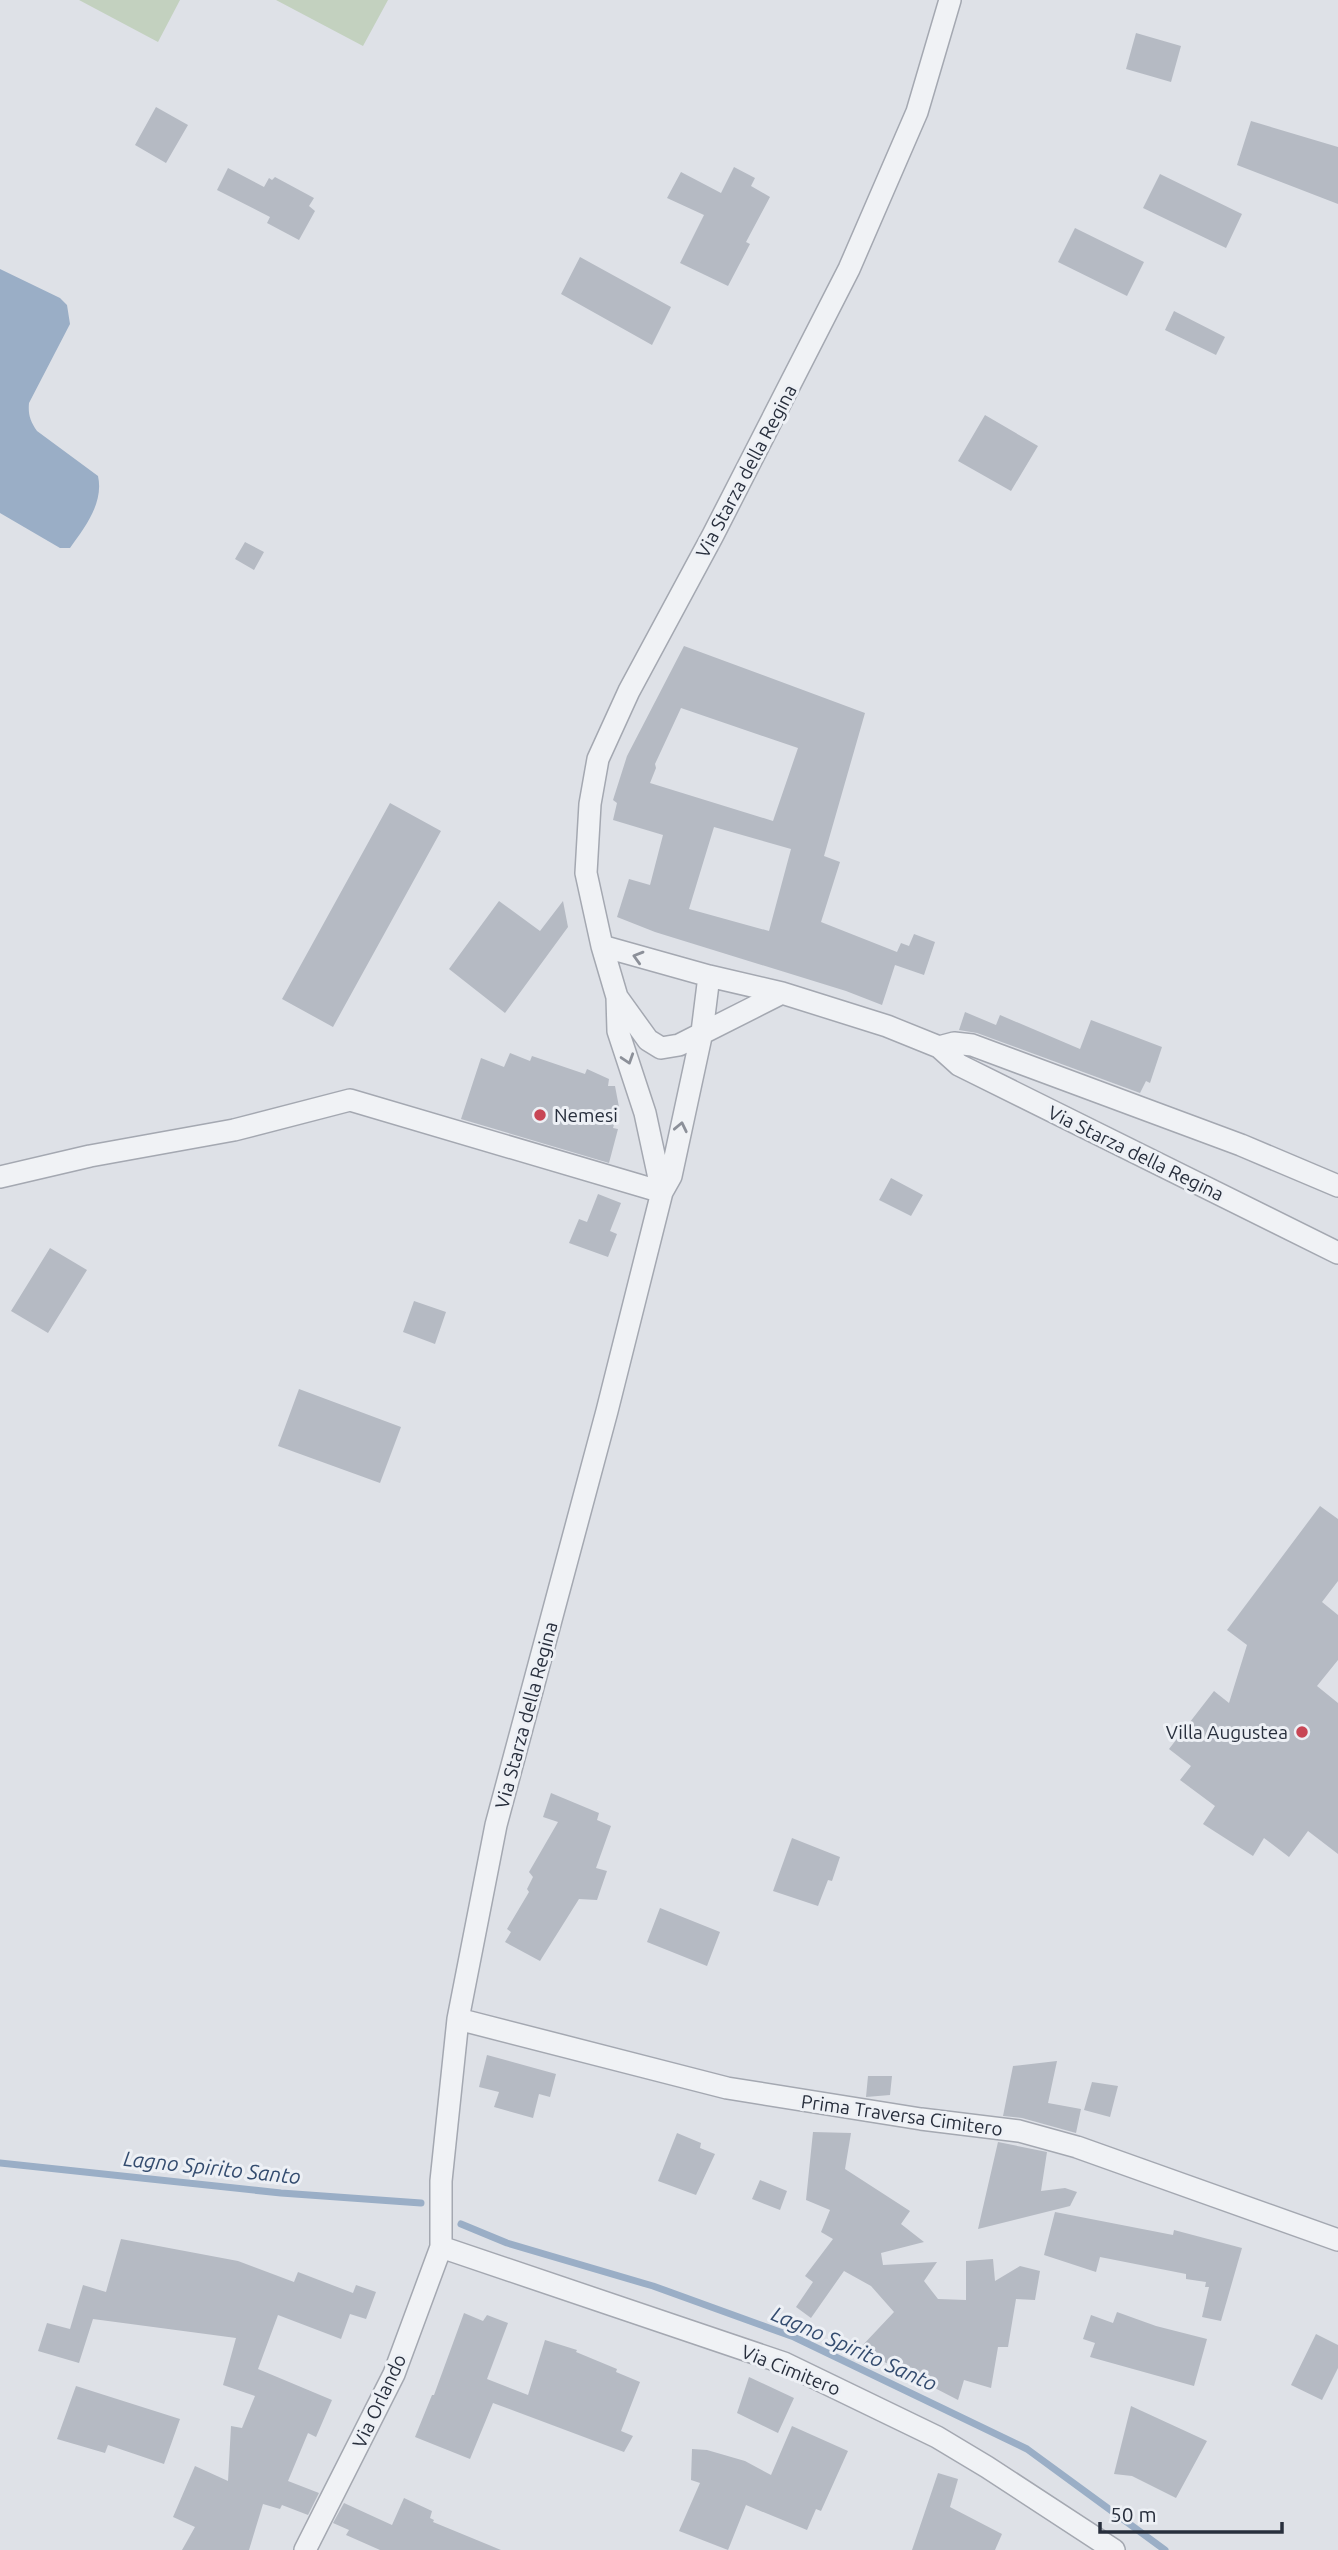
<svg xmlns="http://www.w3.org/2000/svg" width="1338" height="2550" font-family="Ubuntu,sans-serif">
<rect width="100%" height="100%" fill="#dee1e7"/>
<path fill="#c3d1bf" d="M 79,0 L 180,0 L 158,42 Z
M 276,0 L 388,0 L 363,46 Z"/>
<path fill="#9aaec6" d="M 0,269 L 60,298 L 67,305 L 70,324 L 29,403 C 28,414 30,421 37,431 L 98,476 C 104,503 85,527 70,548 L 60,548 L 0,513 Z"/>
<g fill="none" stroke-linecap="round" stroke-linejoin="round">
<path stroke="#9aaec6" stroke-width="7" d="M 0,2163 L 281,2193 L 421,2203
M 461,2224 L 507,2243 L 653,2286 L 794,2337 L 1027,2449 L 1165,2550"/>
</g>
<path fill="#b5bac3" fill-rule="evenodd" d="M 1136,33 L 1181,46 L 1171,82 L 1126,69 Z
M 156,107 L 188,125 L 166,163 L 135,145 Z
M 1251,121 L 1338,147 L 1338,204 L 1237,165 Z
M 734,167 L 755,178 L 751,186 L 770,197 L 746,242 L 750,244 L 728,286 L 680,263 L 704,215 L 667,198 L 681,172 L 721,193 Z
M 228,168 L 264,187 L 269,178 L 272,180 L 275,177 L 314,198 L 309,206 L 315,211 L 299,240 L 267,223 L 270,217 L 217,190 Z
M 1160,174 L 1242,214 L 1226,248 L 1143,208 Z
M 1075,228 L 1144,262 L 1127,296 L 1058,262 Z
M 580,257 L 671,307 L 652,345 L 561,294 Z
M 1174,311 L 1225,337 L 1216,355 L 1165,330 Z
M 985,415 L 1038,446 L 1011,491 L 958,461 Z
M 245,542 L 264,552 L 254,570 L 235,559 Z
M 684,646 L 865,713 L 824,856 L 840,862 L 821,922 L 897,952 L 901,943 L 909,946 L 914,934 L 935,942 L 924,975 L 895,965 L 882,1005 L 846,991 L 655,932 L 617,917 L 629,879 L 650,885 L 663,835 L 613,820 L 617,803 L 613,800 L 627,756 ZM 681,708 L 798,748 L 773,821 L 650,783 L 656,768 L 655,764 ZM 714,827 L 791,849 L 769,931 L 689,909 Z
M 390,803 L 441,831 L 333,1027 L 282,999 Z
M 499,901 L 540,931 L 563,901 L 568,927 L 505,1013 L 449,969 Z
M 965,1012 L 996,1025 L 1000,1015 L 1080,1049 L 1091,1020 L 1162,1047 L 1150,1083 L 1146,1081 L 1140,1093 L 977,1033 L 959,1030 Z
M 510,1053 L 530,1061 L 532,1056 L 585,1074 L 587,1069 L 609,1079 L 608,1086 L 615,1086 L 619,1107 L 613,1128 L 618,1129 L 609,1163 L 461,1119 L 481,1058 L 504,1067 Z
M 891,1178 L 923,1195 L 911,1216 L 879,1200 Z
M 598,1194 L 621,1203 L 610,1231 L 617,1234 L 608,1257 L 569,1243 L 579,1219 L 587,1222 Z
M 50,1248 L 87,1270 L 48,1333 L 11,1311 Z
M 414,1301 L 446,1312 L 435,1344 L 403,1332 Z
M 299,1389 L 401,1427 L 380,1483 L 278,1446 Z
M 1320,1506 L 1338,1519 L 1338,1581 L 1322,1602 L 1338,1615 L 1338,1660 L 1317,1686 L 1338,1703 L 1338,1854 L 1308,1831 L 1289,1857 L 1264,1838 L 1253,1856 L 1203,1824 L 1215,1806 L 1180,1780 L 1191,1766 L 1169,1749 L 1214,1691 L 1229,1703 L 1247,1645 L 1227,1630 Z
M 551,1793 L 599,1813 L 597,1820 L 611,1826 L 596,1868 L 607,1871 L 597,1900 L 579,1899 L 540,1961 L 505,1942 L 511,1932 L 507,1929 L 529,1892 L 527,1889 L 533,1877 L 529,1872 L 558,1822 L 543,1817 Z
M 792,1838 L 840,1857 L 832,1881 L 828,1880 L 818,1906 L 773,1891 Z
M 660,1908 L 720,1932 L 707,1966 L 647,1942 Z
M 487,2055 L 556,2074 L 550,2097 L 539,2094 L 533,2118 L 494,2107 L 499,2092 L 479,2087 Z
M 1057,2061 L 1048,2103 L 1081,2109 L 1076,2133 L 1022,2118 L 1003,2116 L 1013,2066 Z
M 868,2076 L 892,2076 L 890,2095 L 866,2097 Z
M 1092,2082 L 1118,2086 L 1110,2117 L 1084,2110 Z
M 813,2132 L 851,2133 L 845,2169 L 910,2211 L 901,2224 L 924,2242 L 881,2253 L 883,2265 L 937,2262 L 924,2281 L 938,2299 L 966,2300 L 966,2261 L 993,2259 L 995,2281 L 1020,2266 L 1040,2271 L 1035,2300 L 1016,2299 L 1008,2347 L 998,2347 L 991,2388 L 964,2380 L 958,2400 L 865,2352 L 866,2349 L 861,2347 L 894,2312 L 871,2286 L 844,2271 L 811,2318 L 796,2307 L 813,2282 L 805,2276 L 833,2239 L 821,2232 L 830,2210 L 806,2200 Z
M 677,2133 L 701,2143 L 700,2148 L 715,2154 L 696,2195 L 658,2181 Z
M 998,2142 L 1047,2152 L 1041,2191 L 1065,2188 L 1077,2192 L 1070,2206 L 978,2229 Z
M 760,2180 L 787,2191 L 780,2210 L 752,2199 Z
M 1055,2212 L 1173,2235 L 1174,2230 L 1242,2248 L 1221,2321 L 1202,2317 L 1209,2287 L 1205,2287 L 1206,2282 L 1186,2279 L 1186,2274 L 1100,2257 L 1096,2272 L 1044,2255 Z
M 121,2239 L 238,2261 L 294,2282 L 298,2272 L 353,2293 L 356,2285 L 376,2292 L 366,2319 L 350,2314 L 341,2339 L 278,2315 L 258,2369 L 332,2400 L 316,2437 L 308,2433 L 288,2481 L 319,2493 L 308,2515 L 282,2505 L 280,2509 L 263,2504 L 249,2550 L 182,2550 L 195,2527 L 173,2517 L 195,2466 L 228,2481 L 231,2426 L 242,2428 L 255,2396 L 223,2385 L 236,2338 L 93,2319 L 79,2363 L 38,2351 L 47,2323 L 70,2329 L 83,2285 L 106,2292 Z
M 1117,2312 L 1156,2326 L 1207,2339 L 1194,2386 L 1090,2357 L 1095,2343 L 1083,2339 L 1091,2315 L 1113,2323 Z
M 464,2313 L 483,2321 L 487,2315 L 508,2323 L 487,2379 L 528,2395 L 545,2340 L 577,2350 L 576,2352 L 617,2369 L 616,2372 L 640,2382 L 621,2431 L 633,2436 L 624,2452 L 493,2403 L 470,2459 L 415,2437 L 432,2395 L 434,2395 Z
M 1316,2334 L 1338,2345 L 1338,2368 L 1322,2400 L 1291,2385 Z
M 749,2377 L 794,2398 L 778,2433 L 737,2413 Z
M 76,2386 L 180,2419 L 164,2464 L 108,2445 L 105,2453 L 57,2439 Z
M 1131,2406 L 1207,2441 L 1176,2498 L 1132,2476 L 1114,2474 Z
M 792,2426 L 848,2451 L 821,2511 L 816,2509 L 807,2530 L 746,2505 L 728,2550 L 679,2531 L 700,2483 L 691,2480 L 692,2449 L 707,2450 L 745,2461 L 771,2475 Z
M 938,2473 L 958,2479 L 950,2507 L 1002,2534 L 995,2550 L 912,2550 Z
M 404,2498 L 432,2511 L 430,2518 L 434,2520 L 433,2522 L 501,2550 L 380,2550 L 346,2535 L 349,2530 L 333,2523 L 344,2503 L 392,2525 Z"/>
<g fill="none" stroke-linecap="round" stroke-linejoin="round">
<g stroke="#a4a8b1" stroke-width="24">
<path id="street" d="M 709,976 L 782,993 L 887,1026 L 939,1047 L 959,1065 L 1338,1253
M 617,997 L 648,1040 L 661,1048 L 679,1045 L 782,993
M 939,1047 L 954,1043 L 972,1045 L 1241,1145 L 1338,1186
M 0,1177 L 90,1156 L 234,1130 L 350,1100 L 662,1192
M 662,1192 L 645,1113 L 618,1031 L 617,997 L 602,946 L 586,873 L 590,804 L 598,759 L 629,691 L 713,535 L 849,269 L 917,112 L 950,0
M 458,2019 L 727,2088 L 921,2119 L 1019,2131 L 1077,2147 L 1338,2240
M 441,2247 L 784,2363 L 937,2437 L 987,2467 L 1114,2550
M 305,2550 L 394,2374 L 441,2247 L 441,2181 L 458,2019 L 496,1825 L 607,1411 L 662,1192 L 671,1176 L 702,1032 L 709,976 L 602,946"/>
</g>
<use href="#street" stroke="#f0f2f5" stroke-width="21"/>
</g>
<defs><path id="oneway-chevron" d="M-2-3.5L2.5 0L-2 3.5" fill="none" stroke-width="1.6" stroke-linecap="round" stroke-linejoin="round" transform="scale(1.75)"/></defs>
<g stroke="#8c9099">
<use href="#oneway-chevron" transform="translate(638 957) rotate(-164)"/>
<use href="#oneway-chevron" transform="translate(628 1059) rotate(72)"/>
<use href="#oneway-chevron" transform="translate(681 1127) rotate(-78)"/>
</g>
<g fill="#c84655" stroke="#edf0f5" stroke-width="2.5">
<circle cx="540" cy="1115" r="7"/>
<circle cx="1302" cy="1732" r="7"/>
</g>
<g text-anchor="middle" stroke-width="6" stroke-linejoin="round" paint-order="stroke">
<g font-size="19" fill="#282f3d" stroke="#edf0f5">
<text transform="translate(746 471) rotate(-62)" y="7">Via Starza della Regina</text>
<text transform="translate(1136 1153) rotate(26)" y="7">Via Starza della Regina</text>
<text transform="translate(526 1715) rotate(-75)" y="7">Via Starza della Regina</text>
<text transform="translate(902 2115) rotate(8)" y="7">Prima Traversa Cimitero</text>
<text transform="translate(791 2370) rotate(22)" y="7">Via Cimitero</text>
<text transform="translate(379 2401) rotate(-65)" y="7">Via Orlando</text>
</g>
<g font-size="19" fill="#282f3d" stroke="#edf0f5" text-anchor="start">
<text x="554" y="1122">Nemesi</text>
<text x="1288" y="1739" text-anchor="end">Villa Augustea</text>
</g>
<g font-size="21" font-style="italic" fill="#344c6f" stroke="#edf0f5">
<text transform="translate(212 2168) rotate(6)" y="7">Lagno Spirito Santo</text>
<text transform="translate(854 2349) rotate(24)" y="7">Lagno Spirito Santo</text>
</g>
</g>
<path d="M1100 2522v10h182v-10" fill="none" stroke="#282f3d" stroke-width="3.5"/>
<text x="1110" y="2522" font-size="21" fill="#282f3d" stroke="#edf0f5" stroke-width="5" paint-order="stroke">50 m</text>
</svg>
